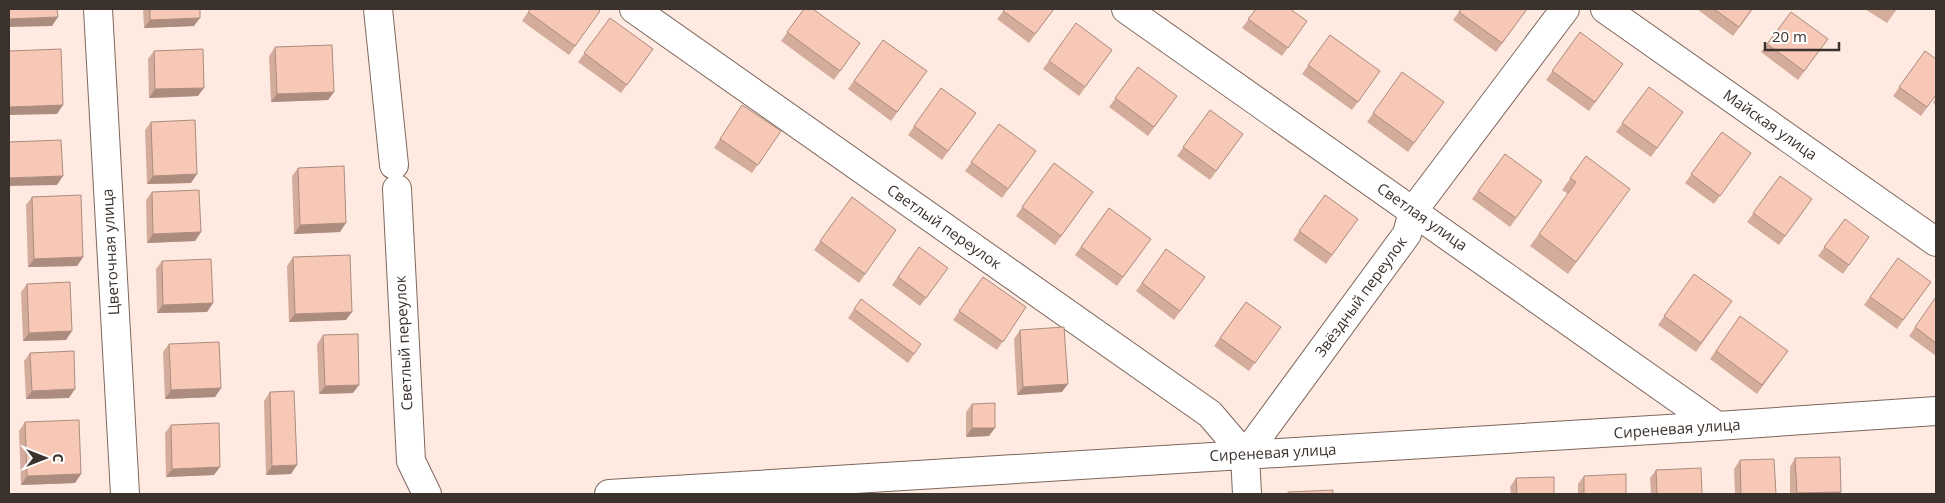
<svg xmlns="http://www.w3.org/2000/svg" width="1945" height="503" font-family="'Open Sans',sans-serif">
<rect width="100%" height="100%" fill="#ffeae1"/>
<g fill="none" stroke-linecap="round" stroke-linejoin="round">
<g stroke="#7d675d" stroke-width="30">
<path id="minor" d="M 98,9 L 125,494
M 378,9 L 394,165
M 634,9 L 1210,414 L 1245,455
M 1126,9 L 1717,426
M 1605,9 L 1936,242
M 397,189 L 411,461 L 427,494
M 609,494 L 1717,426 L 1936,411
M 1247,494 L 1245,455 L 1407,234 L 1413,211 L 1565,9"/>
</g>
<use href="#minor" stroke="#fff" stroke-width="28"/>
</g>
<path fill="#d4ac9c" d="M 143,9 L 200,9 L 194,26 L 144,28 Z
M 804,9 L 860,43 L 834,80 L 781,41 Z
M 1005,9 L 1054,9 L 1029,43 L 997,19 Z
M 1256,9 L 1307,21 L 1282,56 L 1242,28 Z
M 1461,9 L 1527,9 L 1496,52 L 1453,20 Z
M 1697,9 L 1753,9 L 1733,36 Z
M 1865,9 L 1897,9 L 1887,23 Z
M 600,11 L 569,55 L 522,21 L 528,12 Z
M 1791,12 L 1828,39 L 1798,80 L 1761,52 Z
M 610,18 L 653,49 L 621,93 L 578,62 Z
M 1076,23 L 1112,50 L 1079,96 L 1043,69 Z
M 1580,32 L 1623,64 L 1589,111 L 1546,80 Z
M 1330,35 L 1380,71 L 1352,110 L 1302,74 Z
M 883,40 L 927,71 L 891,121 L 848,89 Z
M 275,47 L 334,92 L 328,100 L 271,102 L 269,56 Z
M 154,51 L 198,96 L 149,98 L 148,59 Z
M 1925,51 L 1936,95 L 1921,116 L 1893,96 Z
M 1138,67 L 1177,96 L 1148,136 L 1109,107 Z
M 1402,72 L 1444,102 L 1408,152 L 1367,122 Z
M 1649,87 L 1683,112 L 1651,157 L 1616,132 Z
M 941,88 L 976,113 L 942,160 L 908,135 Z
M 1936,98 L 1936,105 L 1933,103 Z
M 742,105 L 781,131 L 752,173 L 714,148 Z
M 1210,110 L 1243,134 L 1210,180 L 1177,156 Z
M 151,122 L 191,183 L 147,184 L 145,130 Z
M 999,124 L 1036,151 L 1002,198 L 965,171 Z
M 1722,132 L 1751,153 L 1714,204 L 1685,183 Z
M 1505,154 L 1542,181 L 1510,227 L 1472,199 Z
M 1586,156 L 1621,201 L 1568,274 L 1530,246 L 1568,194 L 1562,190 Z
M 1054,163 L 1093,192 L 1055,245 L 1016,216 Z
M 298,168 L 340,232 L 294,234 L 292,176 Z
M 1780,176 L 1812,199 L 1779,245 L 1747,222 Z
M 152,192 L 201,232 L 195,241 L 147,243 L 146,200 Z
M 1325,195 L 1358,219 L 1326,264 L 1293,240 Z
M 32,197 L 83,257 L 77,266 L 28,267 L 26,205 Z
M 852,197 L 896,230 L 859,283 L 814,250 Z
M 1109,208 L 1151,239 L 1117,286 L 1075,255 Z
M 1845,219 L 1869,237 L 1843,274 L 1818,256 Z
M 919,247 L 948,268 L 920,306 L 892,285 Z
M 1166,249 L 1205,277 L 1174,320 L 1136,291 Z
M 293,257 L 346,320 L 289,322 L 287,266 Z
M 1898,258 L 1931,282 L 1897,329 L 1864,305 Z
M 162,261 L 213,303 L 207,312 L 157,313 L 156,269 Z
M 1694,274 L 1732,301 L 1696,352 L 1658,325 Z
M 983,277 L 1026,307 L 997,350 L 953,320 Z
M 27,284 L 66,340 L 23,341 L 21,292 Z
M 1936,297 L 1936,356 L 1909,336 Z
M 861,299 L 921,344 L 908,363 L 848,318 Z
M 1246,302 L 1281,327 L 1249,371 L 1214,346 Z
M 1740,316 L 1788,351 L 1757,394 L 1710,359 Z
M 1020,330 L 1062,392 L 1017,395 L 1014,339 Z
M 323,335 L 353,393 L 319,394 L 317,344 Z
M 169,344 L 221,388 L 215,397 L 165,399 L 163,352 Z
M 30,353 L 69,398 L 26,399 L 24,361 Z
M 270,392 L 291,474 L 266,475 L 264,401 Z
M 972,404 L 989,436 L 966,437 L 966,412 Z
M 25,422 L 81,474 L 75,483 L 21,485 L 19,431 Z
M 171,425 L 214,475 L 166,477 L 165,433 Z
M 1795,458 L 1841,492 L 1839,494 L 1790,494 L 1790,467 Z
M 1740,460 L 1776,494 L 1735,494 L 1734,469 Z
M 1656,470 L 1702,494 L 1651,494 L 1650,478 Z
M 1584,476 L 1626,494 L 1578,494 L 1578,484 Z
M 1516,478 L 1554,494 L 1511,494 L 1510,487 Z"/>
<path fill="#ac8c7f" d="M 58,17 L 52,26 L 9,27 L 9,19 Z
M 200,18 L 194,26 L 144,28 L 150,20 Z
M 204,88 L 198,96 L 149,98 L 155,89 Z
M 334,92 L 328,100 L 271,102 L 277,94 Z
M 63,105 L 57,114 L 9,115 L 9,107 Z
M 197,174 L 191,183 L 147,184 L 153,176 Z
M 63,176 L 57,185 L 9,186 L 9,178 Z
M 346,223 L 340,232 L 294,234 L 300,225 Z
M 201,232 L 195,241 L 147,243 L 153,234 Z
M 83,257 L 77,266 L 28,267 L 34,259 Z
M 213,303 L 207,312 L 157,313 L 163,305 Z
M 352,312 L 346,320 L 289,322 L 295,314 Z
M 72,331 L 66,340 L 23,341 L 29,333 Z
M 1068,384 L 1062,392 L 1017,395 L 1023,387 Z
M 359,385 L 353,393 L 319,394 L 325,386 Z
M 221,388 L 215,397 L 165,399 L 171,390 Z
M 75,389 L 69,398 L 26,399 L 32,391 Z
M 972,428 L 995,428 L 989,436 L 966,437 Z
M 297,465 L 291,474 L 266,475 L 272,466 Z
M 220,467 L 214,475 L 166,477 L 172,469 Z
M 81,474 L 75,483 L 21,485 L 27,476 Z
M 1841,492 L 1839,494 L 1796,494 L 1797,493 Z"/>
<path fill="#f6c8b5" stroke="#ac8c7f" d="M 9,9 L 57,9 L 58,17 L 9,19 Z
M 150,9 L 200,9 L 200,18 L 150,20 Z
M 531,9 L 598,9 L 600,11 L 575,46 L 528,12 Z
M 804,9 L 813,9 L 860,43 L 840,71 L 787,32 Z
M 1005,9 L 1054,9 L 1035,34 L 1003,11 Z
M 1256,9 L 1290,9 L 1307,21 L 1288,48 L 1248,19 Z
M 1461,9 L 1527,9 L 1502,43 L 1459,12 Z
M 1714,9 L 1752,9 L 1739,27 Z
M 1791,12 L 1828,39 L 1804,71 L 1767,44 Z
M 610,18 L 653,49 L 627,85 L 584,53 Z
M 1076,23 L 1112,50 L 1085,87 L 1049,61 Z
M 1580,32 L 1623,64 L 1595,102 L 1552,71 Z
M 1330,35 L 1380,71 L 1358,102 L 1308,65 Z
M 883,40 L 927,71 L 897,112 L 854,81 Z
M 332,45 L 334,92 L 277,94 L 275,47 Z
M 61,49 L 63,105 L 9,107 L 9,51 Z
M 203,49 L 204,88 L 155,89 L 154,51 Z
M 1925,51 L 1936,59 L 1936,95 L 1927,107 L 1899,87 Z
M 1138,67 L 1177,96 L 1154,127 L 1115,98 Z
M 1402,72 L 1444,102 L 1414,143 L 1373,113 Z
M 1649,87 L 1683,112 L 1657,148 L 1622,123 Z
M 941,88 L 976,113 L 948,151 L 914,126 Z
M 742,105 L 781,131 L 758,165 L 720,139 Z
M 1210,110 L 1243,134 L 1216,171 L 1183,147 Z
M 195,120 L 197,174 L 153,176 L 151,122 Z
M 999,124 L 1036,151 L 1008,189 L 971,162 Z
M 1722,132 L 1751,153 L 1720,196 L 1691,174 Z
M 61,140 L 63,176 L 9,178 L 9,142 Z
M 1505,154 L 1542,181 L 1516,218 L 1478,191 Z
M 1586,156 L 1630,189 L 1576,262 L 1539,234 L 1576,182 L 1570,178 Z
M 1054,163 L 1093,192 L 1061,236 L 1022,207 Z
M 344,166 L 346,223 L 300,225 L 298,168 Z
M 1780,176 L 1812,199 L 1785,236 L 1753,213 Z
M 199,190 L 201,232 L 153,234 L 152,192 Z
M 81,195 L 83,257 L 34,259 L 32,197 Z
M 1325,195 L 1358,219 L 1332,255 L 1299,231 Z
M 852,197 L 896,230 L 865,274 L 820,241 Z
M 1109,208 L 1151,239 L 1123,277 L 1081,247 Z
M 1845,219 L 1869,237 L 1849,265 L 1824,247 Z
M 919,247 L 948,268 L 926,298 L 898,277 Z
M 1166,249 L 1205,277 L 1180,311 L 1142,283 Z
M 350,255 L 352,312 L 295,314 L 293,257 Z
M 1898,258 L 1931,282 L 1903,320 L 1870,297 Z
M 211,259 L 213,303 L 163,305 L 162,261 Z
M 1694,274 L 1732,301 L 1701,343 L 1664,316 Z
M 983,277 L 1026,307 L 1003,342 L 959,311 Z
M 70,282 L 72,331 L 29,333 L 27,284 Z
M 1936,297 L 1936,343 L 1915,327 Z
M 861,299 L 921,344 L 914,354 L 854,309 Z
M 1246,302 L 1281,327 L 1255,363 L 1220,338 Z
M 1740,316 L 1788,351 L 1762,385 L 1716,351 Z
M 1064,327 L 1068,384 L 1023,387 L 1020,330 Z
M 358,334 L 359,385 L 325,386 L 323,335 Z
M 219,342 L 221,388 L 171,390 L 169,344 Z
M 74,351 L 75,389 L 32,391 L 30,353 Z
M 294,391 L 297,465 L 272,466 L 270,392 Z
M 995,403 L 995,428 L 972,428 L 972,404 Z
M 79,420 L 81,474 L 27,476 L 25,422 Z
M 219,423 L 220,467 L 172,469 L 171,425 Z
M 1840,457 L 1841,492 L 1797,493 L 1795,458 Z
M 1774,459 L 1776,494 L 1741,494 L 1740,460 Z
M 1701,468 L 1702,494 L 1657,494 L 1656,470 Z
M 1626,474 L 1626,494 L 1584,494 L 1584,476 Z
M 1554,477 L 1554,494 L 1517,494 L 1516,478 Z
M 1333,490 L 1333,494 L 1288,494 L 1288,492 Z"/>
<g text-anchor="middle" stroke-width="4" stroke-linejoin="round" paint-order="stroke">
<g font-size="15" fill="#3c322d" stroke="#fff">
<text transform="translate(1770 125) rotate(35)" y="5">Майская улица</text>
<text transform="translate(1422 217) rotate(35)" y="5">Светлая улица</text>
<text transform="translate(944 227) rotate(35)" y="5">Светлый переулок</text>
<text transform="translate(111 252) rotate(-93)" y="5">Цветочная улица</text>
<text transform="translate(1361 297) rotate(-54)" y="5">Звёздный переулок</text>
<text transform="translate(404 343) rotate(-93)" y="5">Светлый переулок</text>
<text transform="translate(1677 429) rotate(-4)" y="5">Сиреневая улица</text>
<text transform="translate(1273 453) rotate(-3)" y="5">Сиреневая улица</text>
</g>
</g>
<rect width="1945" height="503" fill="none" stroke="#3c322d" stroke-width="20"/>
<g transform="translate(45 458) rotate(90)" stroke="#ffffff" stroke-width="4" paint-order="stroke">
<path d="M0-4L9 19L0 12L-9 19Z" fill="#3c322d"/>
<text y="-8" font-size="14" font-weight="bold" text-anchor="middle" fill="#3c322d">С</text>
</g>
<path d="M1765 42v8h74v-8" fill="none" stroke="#3c322d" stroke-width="2.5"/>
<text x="1772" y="42" font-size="15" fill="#3c322d" stroke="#ffffff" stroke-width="4" paint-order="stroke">20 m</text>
</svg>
